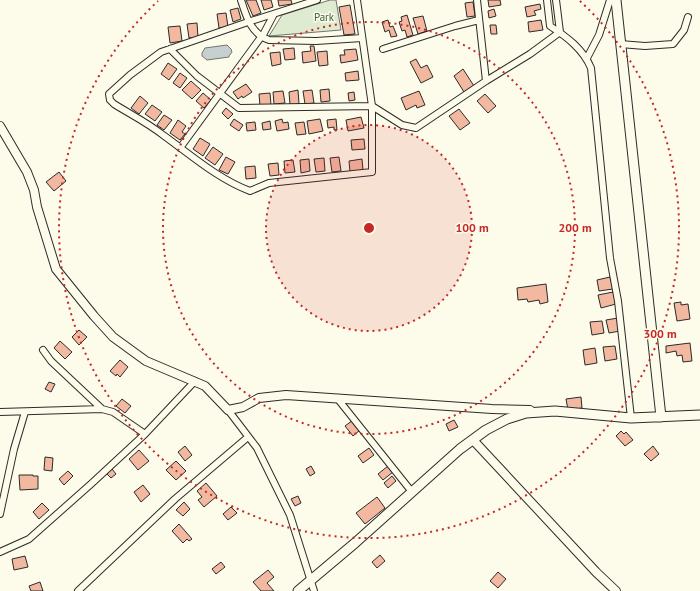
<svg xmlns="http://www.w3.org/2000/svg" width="700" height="591" font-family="'PT Sans',sans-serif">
<rect width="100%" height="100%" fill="#fdfbea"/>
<path fill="#deebd1" stroke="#74746e" d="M 330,0 L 336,0 L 341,30 L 269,36 L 282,15 Z"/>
<path fill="#c7d0d0" stroke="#74746e" d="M 227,45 L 231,49 L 232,52 L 229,56 L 229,57 L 207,60 L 202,56 L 202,53 L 205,48 Z"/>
<path fill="#f2b8a0" stroke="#2b2b2b" d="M 246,0 L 256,0 L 261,13 L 253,16 Z
M 261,0 L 271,0 L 273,7 L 264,10 Z
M 278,0 L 291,0 L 292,4 L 279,6 Z
M 488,0 L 500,0 L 501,5 L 489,7 Z
M 473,2 L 475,16 L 467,17 L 465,3 Z
M 540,4 L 541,9 L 534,11 L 536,15 L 527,17 L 525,7 Z
M 350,5 L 355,34 L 344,35 L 339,7 Z
M 238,8 L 241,19 L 233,22 L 230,10 Z
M 494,9 L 496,16 L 489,18 L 488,11 Z
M 226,13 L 228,27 L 219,28 L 217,14 Z
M 407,15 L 413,35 L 407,37 L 405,30 L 402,31 L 399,22 L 402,21 L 401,17 Z
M 423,16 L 427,31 L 418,34 L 413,18 Z
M 388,20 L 390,27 L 393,26 L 397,36 L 391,37 L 389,30 L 385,32 L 382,22 Z
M 541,20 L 543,30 L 529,32 L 528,22 Z
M 197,23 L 198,37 L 189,38 L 187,24 Z
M 490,25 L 496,25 L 497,34 L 491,34 Z
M 180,26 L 182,41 L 170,43 L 168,27 Z
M 310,46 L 314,46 L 316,61 L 303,63 L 302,52 L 311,51 Z
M 294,48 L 295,59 L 285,60 L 283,49 Z
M 356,49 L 358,60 L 341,63 L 340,55 L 345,55 L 344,50 Z
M 327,51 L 328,65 L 319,66 L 317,52 Z
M 280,52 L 281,64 L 272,66 L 270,53 Z
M 416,59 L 421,68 L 427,65 L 433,77 L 421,83 L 410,62 Z
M 168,63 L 177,69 L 169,80 L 161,74 Z
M 463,69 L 474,86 L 464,92 L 454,76 Z
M 358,71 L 359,80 L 346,81 L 345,73 Z
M 180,73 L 187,78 L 180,88 L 173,83 Z
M 191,81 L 201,90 L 192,99 L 182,90 Z
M 246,84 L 252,92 L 243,98 L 242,96 L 238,99 L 233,92 Z
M 329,89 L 330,101 L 321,102 L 320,90 Z
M 298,90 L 299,104 L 290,105 L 289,92 Z
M 312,90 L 314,103 L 305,104 L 303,91 Z
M 283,91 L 285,103 L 274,104 L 273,92 Z
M 419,91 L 425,105 L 417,108 L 416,105 L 406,110 L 401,98 Z
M 354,92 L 355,100 L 349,101 L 348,93 Z
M 203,93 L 211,100 L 204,108 L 196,101 Z
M 270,93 L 271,105 L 260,106 L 259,94 Z
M 485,94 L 496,106 L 488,113 L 477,101 Z
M 140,96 L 148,103 L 139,114 L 131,108 Z
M 152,105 L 162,112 L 155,121 L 145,114 Z
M 226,108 L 233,114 L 228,119 L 222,113 Z
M 459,109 L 470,123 L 460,130 L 449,116 Z
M 164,115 L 172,120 L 164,130 L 157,125 Z
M 361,117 L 364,128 L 348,131 L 346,120 Z
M 234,119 L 243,125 L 239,131 L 230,125 Z
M 282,119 L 283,123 L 288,122 L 289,129 L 277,131 L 275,121 Z
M 320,119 L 323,131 L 309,134 L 307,121 Z
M 336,119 L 337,130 L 334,130 L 334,127 L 328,128 L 327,120 Z
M 178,120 L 186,126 L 182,132 L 185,134 L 180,140 L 170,133 Z
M 270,121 L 271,129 L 263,130 L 262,123 Z
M 255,122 L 256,130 L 247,131 L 246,123 Z
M 304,122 L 306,134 L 297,135 L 295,123 Z
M 200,138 L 210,144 L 203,156 L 193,149 Z
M 364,139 L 365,149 L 352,150 L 351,140 Z
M 213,147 L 223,154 L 215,165 L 205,158 Z
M 226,157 L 235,162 L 228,174 L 219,170 Z
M 339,157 L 341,171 L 332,172 L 330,158 Z
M 324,158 L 325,171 L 316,172 L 314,159 Z
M 309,159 L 310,171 L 301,173 L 300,160 Z
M 362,159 L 363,170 L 350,172 L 349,161 Z
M 293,160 L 295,172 L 285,173 L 284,161 Z
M 278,163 L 279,175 L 270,176 L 268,164 Z
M 255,166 L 256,178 L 246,179 L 245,167 Z
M 59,172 L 66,181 L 54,191 L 46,182 Z
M 610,277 L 613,289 L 599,291 L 597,280 Z
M 546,284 L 548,302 L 540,304 L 539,300 L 528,302 L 527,299 L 518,300 L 517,288 Z
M 613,292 L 616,304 L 601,308 L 598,295 Z
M 681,302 L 681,305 L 688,304 L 690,319 L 677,321 L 674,303 Z
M 618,318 L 620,331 L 609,333 L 606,320 Z
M 602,321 L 604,333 L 592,335 L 590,322 Z
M 79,330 L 87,337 L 79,345 L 72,337 Z
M 60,341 L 72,352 L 65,359 L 54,348 Z
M 690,343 L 692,361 L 683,362 L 682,355 L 677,356 L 676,351 L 666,353 L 666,346 Z
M 615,346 L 617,359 L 605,361 L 603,347 Z
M 595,348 L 597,363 L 585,365 L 583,350 Z
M 120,360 L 128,367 L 120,377 L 117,374 L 116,376 L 110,371 Z
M 49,382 L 55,384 L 51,392 L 45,389 Z
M 581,397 L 582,408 L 568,410 L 566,399 Z
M 122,399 L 131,406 L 125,413 L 116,406 Z
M 353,420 L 360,430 L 353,436 L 345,426 Z
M 454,420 L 458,427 L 449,431 L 446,424 Z
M 621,431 L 624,434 L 626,432 L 633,440 L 625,446 L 616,436 Z
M 185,446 L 192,455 L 185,461 L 178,452 Z
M 653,446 L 659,454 L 651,461 L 644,454 Z
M 369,448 L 374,455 L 363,463 L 358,456 Z
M 139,450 L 149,461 L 138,470 L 129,459 Z
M 45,457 L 53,458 L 52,471 L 44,470 Z
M 176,461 L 186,471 L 176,480 L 166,470 Z
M 311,466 L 315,473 L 310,476 L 306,469 Z
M 388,466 L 393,472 L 383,480 L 378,474 Z
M 112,469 L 116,474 L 111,478 L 107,474 Z
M 68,471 L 73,476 L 64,485 L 59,479 Z
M 19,475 L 33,475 L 33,476 L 38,476 L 38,489 L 20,490 Z
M 392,476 L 396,481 L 388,488 L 384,483 Z
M 206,483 L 217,496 L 204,507 L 198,500 L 202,497 L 197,491 Z
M 143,485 L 150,494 L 141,502 L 134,492 Z
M 298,496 L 301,503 L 295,506 L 291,499 Z
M 377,497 L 385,508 L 365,524 L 356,513 Z
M 184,502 L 190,509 L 183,516 L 176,510 Z
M 42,503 L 49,510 L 39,519 L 33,512 Z
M 231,507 L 237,513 L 228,520 L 223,514 Z
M 179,524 L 192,539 L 189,541 L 187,539 L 183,543 L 172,531 Z
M 380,555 L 385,561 L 377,568 L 372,562 Z
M 25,556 L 28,567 L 14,570 L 12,559 Z
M 221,562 L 225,567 L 216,574 L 212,569 Z
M 268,570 L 274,577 L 267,583 L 274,591 L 261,591 L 253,582 Z
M 498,572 L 506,579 L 498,588 L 490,581 Z
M 40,582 L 43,591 L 31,591 L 29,586 Z"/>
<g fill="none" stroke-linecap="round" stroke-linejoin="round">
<g stroke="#2b2b2b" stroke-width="8">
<path id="minor" d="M 241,0 C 246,16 251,34 269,40 L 316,41 L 362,38
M 317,0 L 248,22 L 161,52 L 130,75 L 109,94 L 110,100 L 114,104 C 130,114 148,123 163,135 C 191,155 218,179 250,191 L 269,183 L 372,172 L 372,106 L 357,0
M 477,0 L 486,81
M 547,0 L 550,26 C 567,37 583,49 591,68 L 610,258 L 618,301 L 631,418
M 556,0 L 560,32
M 620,44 L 645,46 L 673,44 L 684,30 L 688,17
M 170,49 L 197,76 L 239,108 L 372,106 L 402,125 L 416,128 L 486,81 L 530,54 L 560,32
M 383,49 L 455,26 L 479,20
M 587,58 L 599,35 L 610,0
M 180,148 L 264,33 L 274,14
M 43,350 L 51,361 L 102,409
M 337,398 L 412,492
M 228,410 L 257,448 L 290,515 L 314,591
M 0,412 L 102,409 L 113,412 L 145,434
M 0,514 L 14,449 L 25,412
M 0,552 L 29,539 L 91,484 L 145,434 L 195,381
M 78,591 L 175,499 L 248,437"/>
</g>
<g stroke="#2b2b2b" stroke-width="10">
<path id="tertiary" d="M 0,126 L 27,172 L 34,190 L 37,207 L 56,269 L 94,316 L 113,337 L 146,361 L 205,386 L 228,410 L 243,407 L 259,398 L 286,395 L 492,409 L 530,410
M 473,440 L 596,572 L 616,591"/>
</g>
<g stroke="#2b2b2b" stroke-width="11">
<path id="secondary" d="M 616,0 L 661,417
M 298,591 L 355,543 L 460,449 L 486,430 L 507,419 L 526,413 L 555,411 L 631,418 L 700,415"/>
</g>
<use href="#minor" stroke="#fdfbea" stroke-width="6"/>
<use href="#tertiary" stroke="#fdfbea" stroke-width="8"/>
<use href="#secondary" stroke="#fdfbea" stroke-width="9"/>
</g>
<circle cx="369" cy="228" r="103" fill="#c62828" fill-opacity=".12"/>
<g fill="none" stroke="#c62828" stroke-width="2" stroke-dasharray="2 4">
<circle cx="369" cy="228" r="103"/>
<circle cx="369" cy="228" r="206"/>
<path d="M580 1A310 310 0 1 1 158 1"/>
</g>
<g text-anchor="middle" stroke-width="3" stroke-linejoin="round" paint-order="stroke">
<g font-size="11" fill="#34623c" stroke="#fdfbea">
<text x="324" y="21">Park</text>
</g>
</g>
<circle cx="369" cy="228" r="6" fill="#c62828" stroke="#fdfbea" stroke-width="2"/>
<g font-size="12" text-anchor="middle" font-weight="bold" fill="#c62828" stroke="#fdfbea" stroke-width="3" stroke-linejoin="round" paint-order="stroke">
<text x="472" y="232">100 m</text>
<text x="575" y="232">200 m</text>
<text x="660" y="338">300 m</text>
</g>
</svg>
